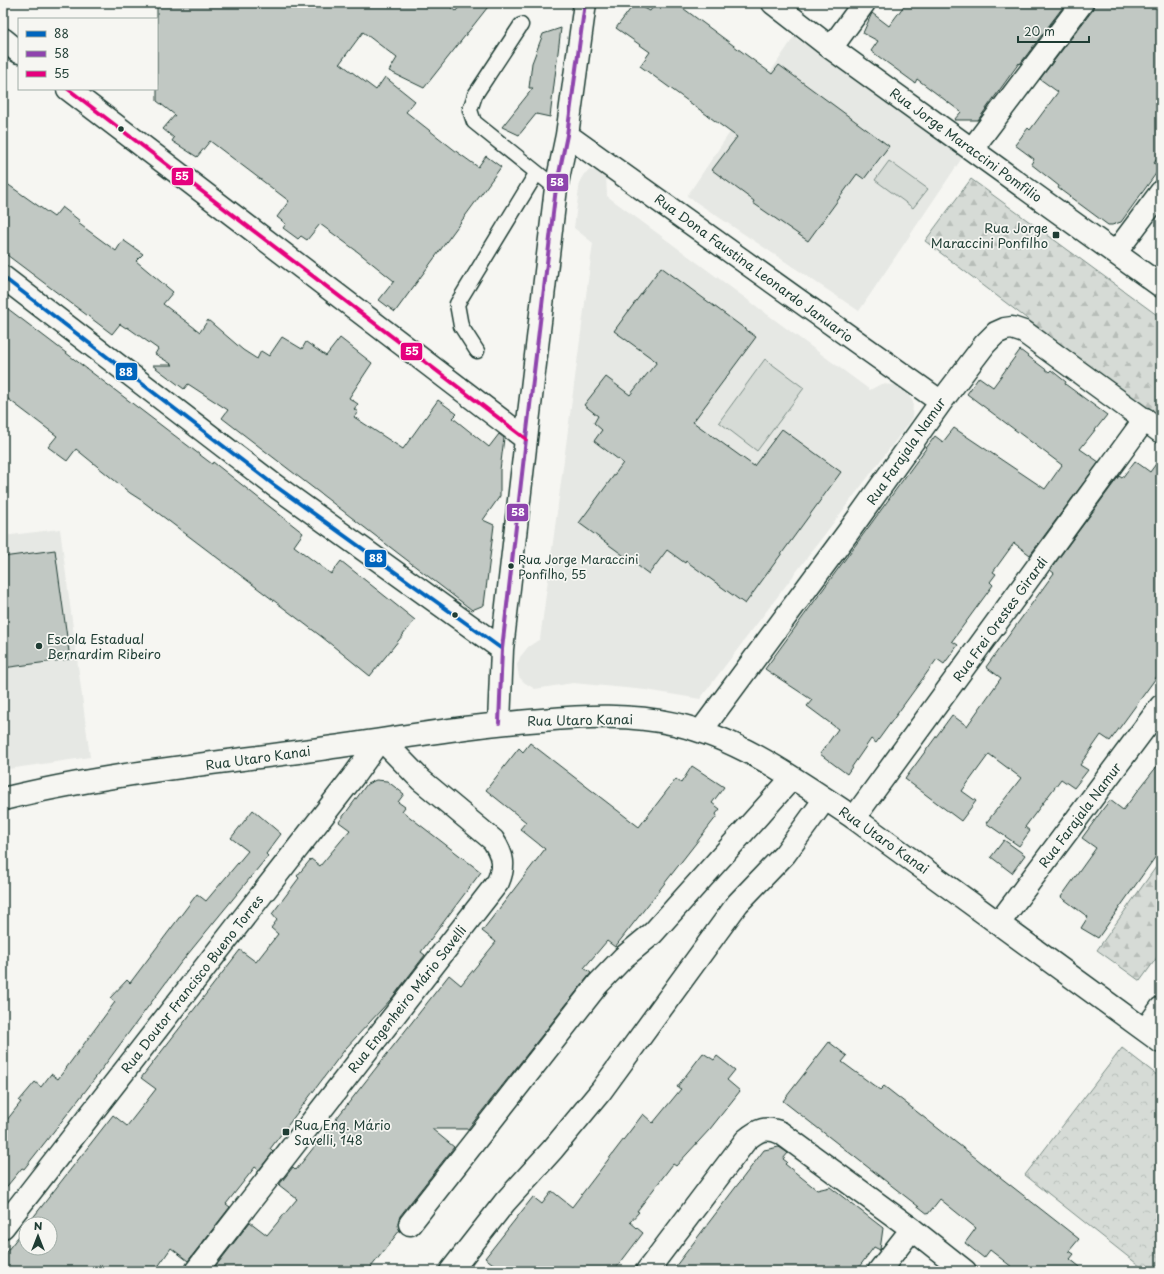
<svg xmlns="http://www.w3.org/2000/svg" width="1164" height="1274" font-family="'Playpen Sans',sans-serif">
<defs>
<pattern id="forest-firs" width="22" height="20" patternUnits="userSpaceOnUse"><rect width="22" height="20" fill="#d6dbd6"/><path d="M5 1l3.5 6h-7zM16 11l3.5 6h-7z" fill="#b7bdb8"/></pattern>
<pattern id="park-crowns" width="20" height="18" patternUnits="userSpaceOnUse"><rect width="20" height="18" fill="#d6dbd6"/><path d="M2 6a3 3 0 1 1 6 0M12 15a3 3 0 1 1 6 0" fill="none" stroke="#b7bdb8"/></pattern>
</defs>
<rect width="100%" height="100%" fill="#f6f6f2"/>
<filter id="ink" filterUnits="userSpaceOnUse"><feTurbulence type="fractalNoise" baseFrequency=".025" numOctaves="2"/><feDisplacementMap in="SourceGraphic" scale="8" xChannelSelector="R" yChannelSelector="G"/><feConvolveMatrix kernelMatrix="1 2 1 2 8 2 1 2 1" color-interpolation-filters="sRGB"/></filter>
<g filter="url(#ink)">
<path fill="#e6e8e4" d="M 794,37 L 966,152 L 859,311 L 687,196 Z
M 590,170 L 600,171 L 606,175 L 607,196 L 870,390 L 881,384 L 895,385 L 906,391 L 913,402 L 912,419 L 700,699 L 646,690 L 573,683 L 535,689 L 525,683 L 519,677 L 517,665 L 520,657 L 528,647 L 540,639 L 593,243 L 574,228 L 580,181 L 584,174 Z
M 60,529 L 90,757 L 8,769 L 6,756 L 3,757 L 3,536 Z"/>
<path fill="url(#forest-firs)" stroke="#7a8c85" d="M 971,179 L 1161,318 L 1161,421 L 925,241 Z
M 1161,860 L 1161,952 L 1140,981 L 1097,950 Z"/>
<path fill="url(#park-crowns)" stroke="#7a8c85" d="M 1122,1048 L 1161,1078 L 1161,1271 L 1146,1271 L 1025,1175 Z"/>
<path fill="#d6dbd6" stroke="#7a8c85" d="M 889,161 L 928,189 L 913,208 L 875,180 Z
M 765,359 L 804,388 L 757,451 L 719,422 Z"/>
<path fill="#c1c8c3" stroke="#1f3d34" d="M 157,3 L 446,3 L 456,11 L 462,3 L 491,3 L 424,88 L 389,71 L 397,58 L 363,32 L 340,63 L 376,90 L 385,77 L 415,101 L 406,112 L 457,152 L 478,167 L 486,156 L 501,167 L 395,312 L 379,300 L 394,281 L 358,252 L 320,224 L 307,240 L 301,236 L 298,239 L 283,228 L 286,224 L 277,217 L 289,201 L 210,141 L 197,157 L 172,141 L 174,138 L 163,129 L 175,115 L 157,101 Z
M 635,3 L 650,11 L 656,3 L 676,3 L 772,74 L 779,65 L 889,146 L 864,179 L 857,174 L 808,241 L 753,203 L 754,201 L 712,170 L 737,137 L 640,66 L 650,52 L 616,28 Z
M 906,3 L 1066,3 L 1020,64 L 1019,63 L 978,120 L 954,120 L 961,112 L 917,79 L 915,83 L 871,51 L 878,41 L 863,33 L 872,13 L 889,26 Z
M 1094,3 L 1161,3 L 1161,153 L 1154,163 L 1160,168 L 1121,222 L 1112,225 L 1108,225 L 1058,188 L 1059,186 L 1031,164 L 1034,159 L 1015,145 L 1028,128 L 1030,130 L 1058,92 L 1040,79 L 1092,11 Z
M 561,28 L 550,117 L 536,114 L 519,135 L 502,127 L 533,88 L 529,88 L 532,63 L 543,34 Z
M 3,181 L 54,217 L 62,207 L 80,221 L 78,223 L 116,251 L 123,240 L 143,254 L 136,261 L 173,292 L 163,304 L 200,332 L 208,320 L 243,350 L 257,359 L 261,351 L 269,356 L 282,337 L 302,349 L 306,342 L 326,356 L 340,338 L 372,363 L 349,398 L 358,404 L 354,409 L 358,412 L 354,417 L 403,449 L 438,400 L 457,414 L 453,418 L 489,447 L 499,434 L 504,438 L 500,470 L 500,496 L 483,520 L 494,525 L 484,605 L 472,610 L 222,418 L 228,410 L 188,384 L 184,389 L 152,365 L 173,365 L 155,354 L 158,349 L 127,327 L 126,328 L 120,324 L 112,334 L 3,252 Z
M 661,267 L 756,337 L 693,422 L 754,466 L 782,429 L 841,472 L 745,604 L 686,561 L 685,563 L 667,550 L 649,574 L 579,523 L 623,463 L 594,441 L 602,430 L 594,423 L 598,416 L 584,405 L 606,377 L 630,395 L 657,362 L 614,331 Z
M 3,305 L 212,464 L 213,462 L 303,533 L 294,546 L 331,574 L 341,561 L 415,620 L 370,676 L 322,637 L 141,500 L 130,493 L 76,449 L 67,461 L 48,447 L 57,436 L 3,395 Z
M 1020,350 L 1049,372 L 1051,370 L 1066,382 L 1065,384 L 1107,415 L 1080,449 L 1099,462 L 1030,555 L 1014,543 L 993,572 L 996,574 L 990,582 L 993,585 L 952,641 L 958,645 L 944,664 L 937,659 L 876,743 L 871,739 L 847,774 L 820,754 L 838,729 L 807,706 L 812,700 L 765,669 L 935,436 L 943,442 L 954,428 L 1045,489 L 1062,465 L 967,394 L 979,377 L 993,387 Z
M 1161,457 L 1161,671 L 1110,741 L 1101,735 L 1080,765 L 1088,770 L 1074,788 L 1061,779 L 1025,827 L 1030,831 L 1019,846 L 986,823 L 1021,778 L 989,754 L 962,791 L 976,801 L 961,821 L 905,779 L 952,715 L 967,726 L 1001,678 L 986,667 L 1054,573 L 1050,570 L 1119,476 L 1122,478 L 1135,461 L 1150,472 Z
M 55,550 L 70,659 L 3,668 L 3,557 Z
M 530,743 L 639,827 L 676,779 L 681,783 L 692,766 L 724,787 L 712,803 L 720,809 L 716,814 L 717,816 L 615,947 L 607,941 L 584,968 L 591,973 L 468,1129 L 432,1129 L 454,1147 L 400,1216 L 398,1223 L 400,1230 L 368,1271 L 212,1271 L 250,1222 L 267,1235 L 297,1199 L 279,1185 L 293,1167 L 296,1170 L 449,975 L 461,985 L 496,942 L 482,931 L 545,849 L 520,829 L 526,822 L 486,790 L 519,748 L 523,752 Z
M 1161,761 L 1161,849 L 1098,938 L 1081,928 L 1088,917 L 1061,897 L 1096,848 L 1082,838 L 1103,809 L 1110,800 L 1123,810 Z
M 376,780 L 387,781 L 404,794 L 398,802 L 405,807 L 402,811 L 481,872 L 421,952 L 425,955 L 392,998 L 346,1048 L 270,1149 L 273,1152 L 259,1170 L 255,1167 L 226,1204 L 230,1207 L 188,1261 L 171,1248 L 155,1271 L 3,1271 L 3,1256 L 26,1227 L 26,1248 L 50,1248 L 50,1224 L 28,1224 L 113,1115 L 127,1126 L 156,1089 L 141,1078 L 240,950 L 256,962 L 278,934 L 271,928 L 277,920 L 272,914 L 299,878 L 297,876 L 311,859 L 320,866 L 350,830 L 339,822 L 367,784 Z
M 253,810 L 281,834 L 266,854 L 268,856 L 179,965 L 87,1089 L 24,1169 L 22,1168 L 3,1191 L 3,1125 L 21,1102 L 19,1101 L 35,1082 L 41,1087 L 51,1074 L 58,1079 L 115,1002 L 110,998 L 127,980 L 130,983 L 197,894 L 206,901 L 248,851 L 231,838 Z
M 1004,840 L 1025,855 L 1012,873 L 991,857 Z
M 829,1042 L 847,1056 L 842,1062 L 880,1090 L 884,1086 L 1079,1239 L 1069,1251 L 1074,1254 L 1070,1259 L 1085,1271 L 1017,1271 L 990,1250 L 984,1258 L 965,1243 L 976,1228 L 940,1199 L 928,1214 L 783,1101 Z
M 703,1053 L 714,1060 L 717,1056 L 735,1070 L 727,1080 L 740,1091 L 710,1129 L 676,1166 L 673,1164 L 637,1211 L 639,1212 L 630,1222 L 643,1233 L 614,1271 L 503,1271 L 485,1258 L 533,1197 L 542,1204 L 552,1191 L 572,1207 L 643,1114 L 653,1123 L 681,1089 L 677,1087 Z
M 779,1147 L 788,1153 L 783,1159 L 787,1162 L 785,1164 L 817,1190 L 830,1187 L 883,1228 L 880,1250 L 874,1247 L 856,1271 L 672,1271 L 764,1150 Z"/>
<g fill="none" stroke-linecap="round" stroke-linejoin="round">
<g stroke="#1f3d34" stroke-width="17">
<path id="lane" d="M 521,25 L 475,95 L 470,110 L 474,122 L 556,188
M 477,351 L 461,326 L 457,304 L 536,174"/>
</g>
<g stroke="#1f3d34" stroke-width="25">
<path id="street" d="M 773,3 L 831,48 L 1161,286
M 3,39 L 19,52
M 831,48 L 864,3
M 68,89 L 526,439
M 567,135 L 941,402
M 972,149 L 1082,3
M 1116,252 L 1161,192
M 3,277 L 274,485 L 502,649
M 499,723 L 502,649 L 526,439 L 556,188 L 567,135 L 585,3
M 701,731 L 849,531 L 941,402 L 985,344 L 996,333 L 1005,329 L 1012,328 L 1024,332 L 1161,432
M 3,799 C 108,773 220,763 327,748 C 399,738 470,725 542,720 C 586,716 631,714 675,724 C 741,739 798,781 854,818 L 1161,1042
M 854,818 L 1145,419
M 999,923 L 1161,706
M 1145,1030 L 1161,1008
M 410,1224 L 598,984 L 624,957 L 653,933 L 792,778
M 3,1227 L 353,777 L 379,741
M 196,1271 L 498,882 C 505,866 503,855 493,840 L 421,780 L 382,740
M 451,1271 L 505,1202 L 553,1149 L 601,1091 L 738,903 L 785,854 L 825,799
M 647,1271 L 746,1140 C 758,1130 766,1126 781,1133 L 912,1229 L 965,1271
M 879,1271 L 912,1229"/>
</g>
<use href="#lane" stroke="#f6f6f2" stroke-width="14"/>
<use href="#street" stroke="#f6f6f2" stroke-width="22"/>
<g stroke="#f6f6f2" stroke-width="7">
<path id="bus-1" d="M 3,277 L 274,485 L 502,649"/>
</g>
<g stroke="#f6f6f2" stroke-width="7">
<path id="bus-2" d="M 499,723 L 502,649 L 526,439 L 556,188 L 567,135 L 585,3"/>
</g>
<g stroke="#f6f6f2" stroke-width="7">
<path id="bus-3" d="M 68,89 L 526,439"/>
</g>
<use href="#bus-1" stroke="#0065bd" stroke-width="4"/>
<use href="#bus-2" stroke="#8e44ad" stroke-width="4"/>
<use href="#bus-3" stroke="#e5007d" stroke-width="4"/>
</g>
</g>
<g fill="#1f3d34" stroke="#f6f6f2" stroke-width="1.5">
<circle cx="121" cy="129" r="3.5"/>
<rect x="1052" y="231" width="8" height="8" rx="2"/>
<circle cx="511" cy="566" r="3.5"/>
<circle cx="455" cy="615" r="3.5"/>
<circle cx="39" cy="646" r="4"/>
<rect x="282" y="1128" width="8" height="8" rx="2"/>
</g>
<g text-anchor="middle" stroke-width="3.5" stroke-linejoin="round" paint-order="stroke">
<g font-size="12" fill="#1f3d34" stroke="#f6f6f2" text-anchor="start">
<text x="518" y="564">Rua Jorge Maraccini<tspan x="518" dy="15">Ponfilho, 55</tspan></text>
</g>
<g font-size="13" fill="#1f3d34" stroke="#f6f6f2">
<text transform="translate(966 145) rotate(36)" y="5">Rua Jorge Maraccini Pomfilio</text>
<text transform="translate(754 268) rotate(36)" y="5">Rua Dona Faustina Leonardo Januario</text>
<text transform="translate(906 451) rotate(-55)" y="5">Rua Farajala Namur</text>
<text transform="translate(1000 619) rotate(-54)" y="5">Rua Frei Orestes Girardi</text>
<text transform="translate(580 720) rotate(-1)" y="5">Rua Utaro Kanai</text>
<text transform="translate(258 758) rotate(-8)" y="5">Rua Utaro Kanai</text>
<text transform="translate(1080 815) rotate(-53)" y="5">Rua Farajala Namur</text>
<text transform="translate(884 840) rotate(35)" y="5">Rua Utaro Kanai</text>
<text transform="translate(192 984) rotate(-52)" y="5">Rua Doutor Francisco Bueno Torres</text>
<text transform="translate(407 999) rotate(-52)" y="5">Rua Engenheiro Mário Savelli</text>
</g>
<g font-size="13" fill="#1f3d34" stroke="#f6f6f2" text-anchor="start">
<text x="1048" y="233" text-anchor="end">Rua Jorge<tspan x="1048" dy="15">Maraccini Ponfilho</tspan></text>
<text x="47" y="644">Escola Estadual<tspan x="47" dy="15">Bernardim Ribeiro</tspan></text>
<text x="294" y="1130">Rua Eng. Mário<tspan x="294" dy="15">Savelli, 148</tspan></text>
</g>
</g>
<g stroke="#f6f6f2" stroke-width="1.5">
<rect x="171" y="167" width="23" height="19" rx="4" fill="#e5007d"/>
<rect x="546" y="173" width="23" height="19" rx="4" fill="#8e44ad"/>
<rect x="400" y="342" width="23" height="19" rx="4" fill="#e5007d"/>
<rect x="115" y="362" width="23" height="19" rx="4" fill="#0065bd"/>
<rect x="506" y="503" width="23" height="19" rx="4" fill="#8e44ad"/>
<rect x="364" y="549" width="23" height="19" rx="4" fill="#0065bd"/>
</g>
<g font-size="11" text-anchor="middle" font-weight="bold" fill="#fff">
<text x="182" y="180">55</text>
<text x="557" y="186">58</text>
<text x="412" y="355">55</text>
<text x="126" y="376">88</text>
<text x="518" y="516">58</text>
<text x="376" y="562">88</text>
</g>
<rect width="1164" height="1274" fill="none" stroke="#f6f6f2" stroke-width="16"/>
<rect x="8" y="8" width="1148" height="1258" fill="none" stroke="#1f3d34" stroke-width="1.5" filter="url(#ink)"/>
<rect x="18" y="18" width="140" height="72" fill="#f6f6f2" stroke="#a0aca6"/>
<rect x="26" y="31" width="20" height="6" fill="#0065bd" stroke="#a0aca6"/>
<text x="54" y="38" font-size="12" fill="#1f3d34">88</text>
<rect x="26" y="51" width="20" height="6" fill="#8e44ad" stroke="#a0aca6"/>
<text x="54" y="58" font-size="12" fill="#1f3d34">58</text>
<rect x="26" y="71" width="20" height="6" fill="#e5007d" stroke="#a0aca6"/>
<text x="54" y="78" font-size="12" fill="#1f3d34">55</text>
<g transform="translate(38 1236)"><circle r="19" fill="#f6f6f2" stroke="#a0aca6"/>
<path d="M0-3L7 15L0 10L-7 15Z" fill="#1f3d34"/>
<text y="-6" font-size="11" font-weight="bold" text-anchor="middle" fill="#1f3d34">N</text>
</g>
<path d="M1018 36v6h71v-6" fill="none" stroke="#1f3d34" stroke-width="2"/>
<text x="1024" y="36" font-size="12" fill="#1f3d34" stroke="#f6f6f2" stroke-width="3" paint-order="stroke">20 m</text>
</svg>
